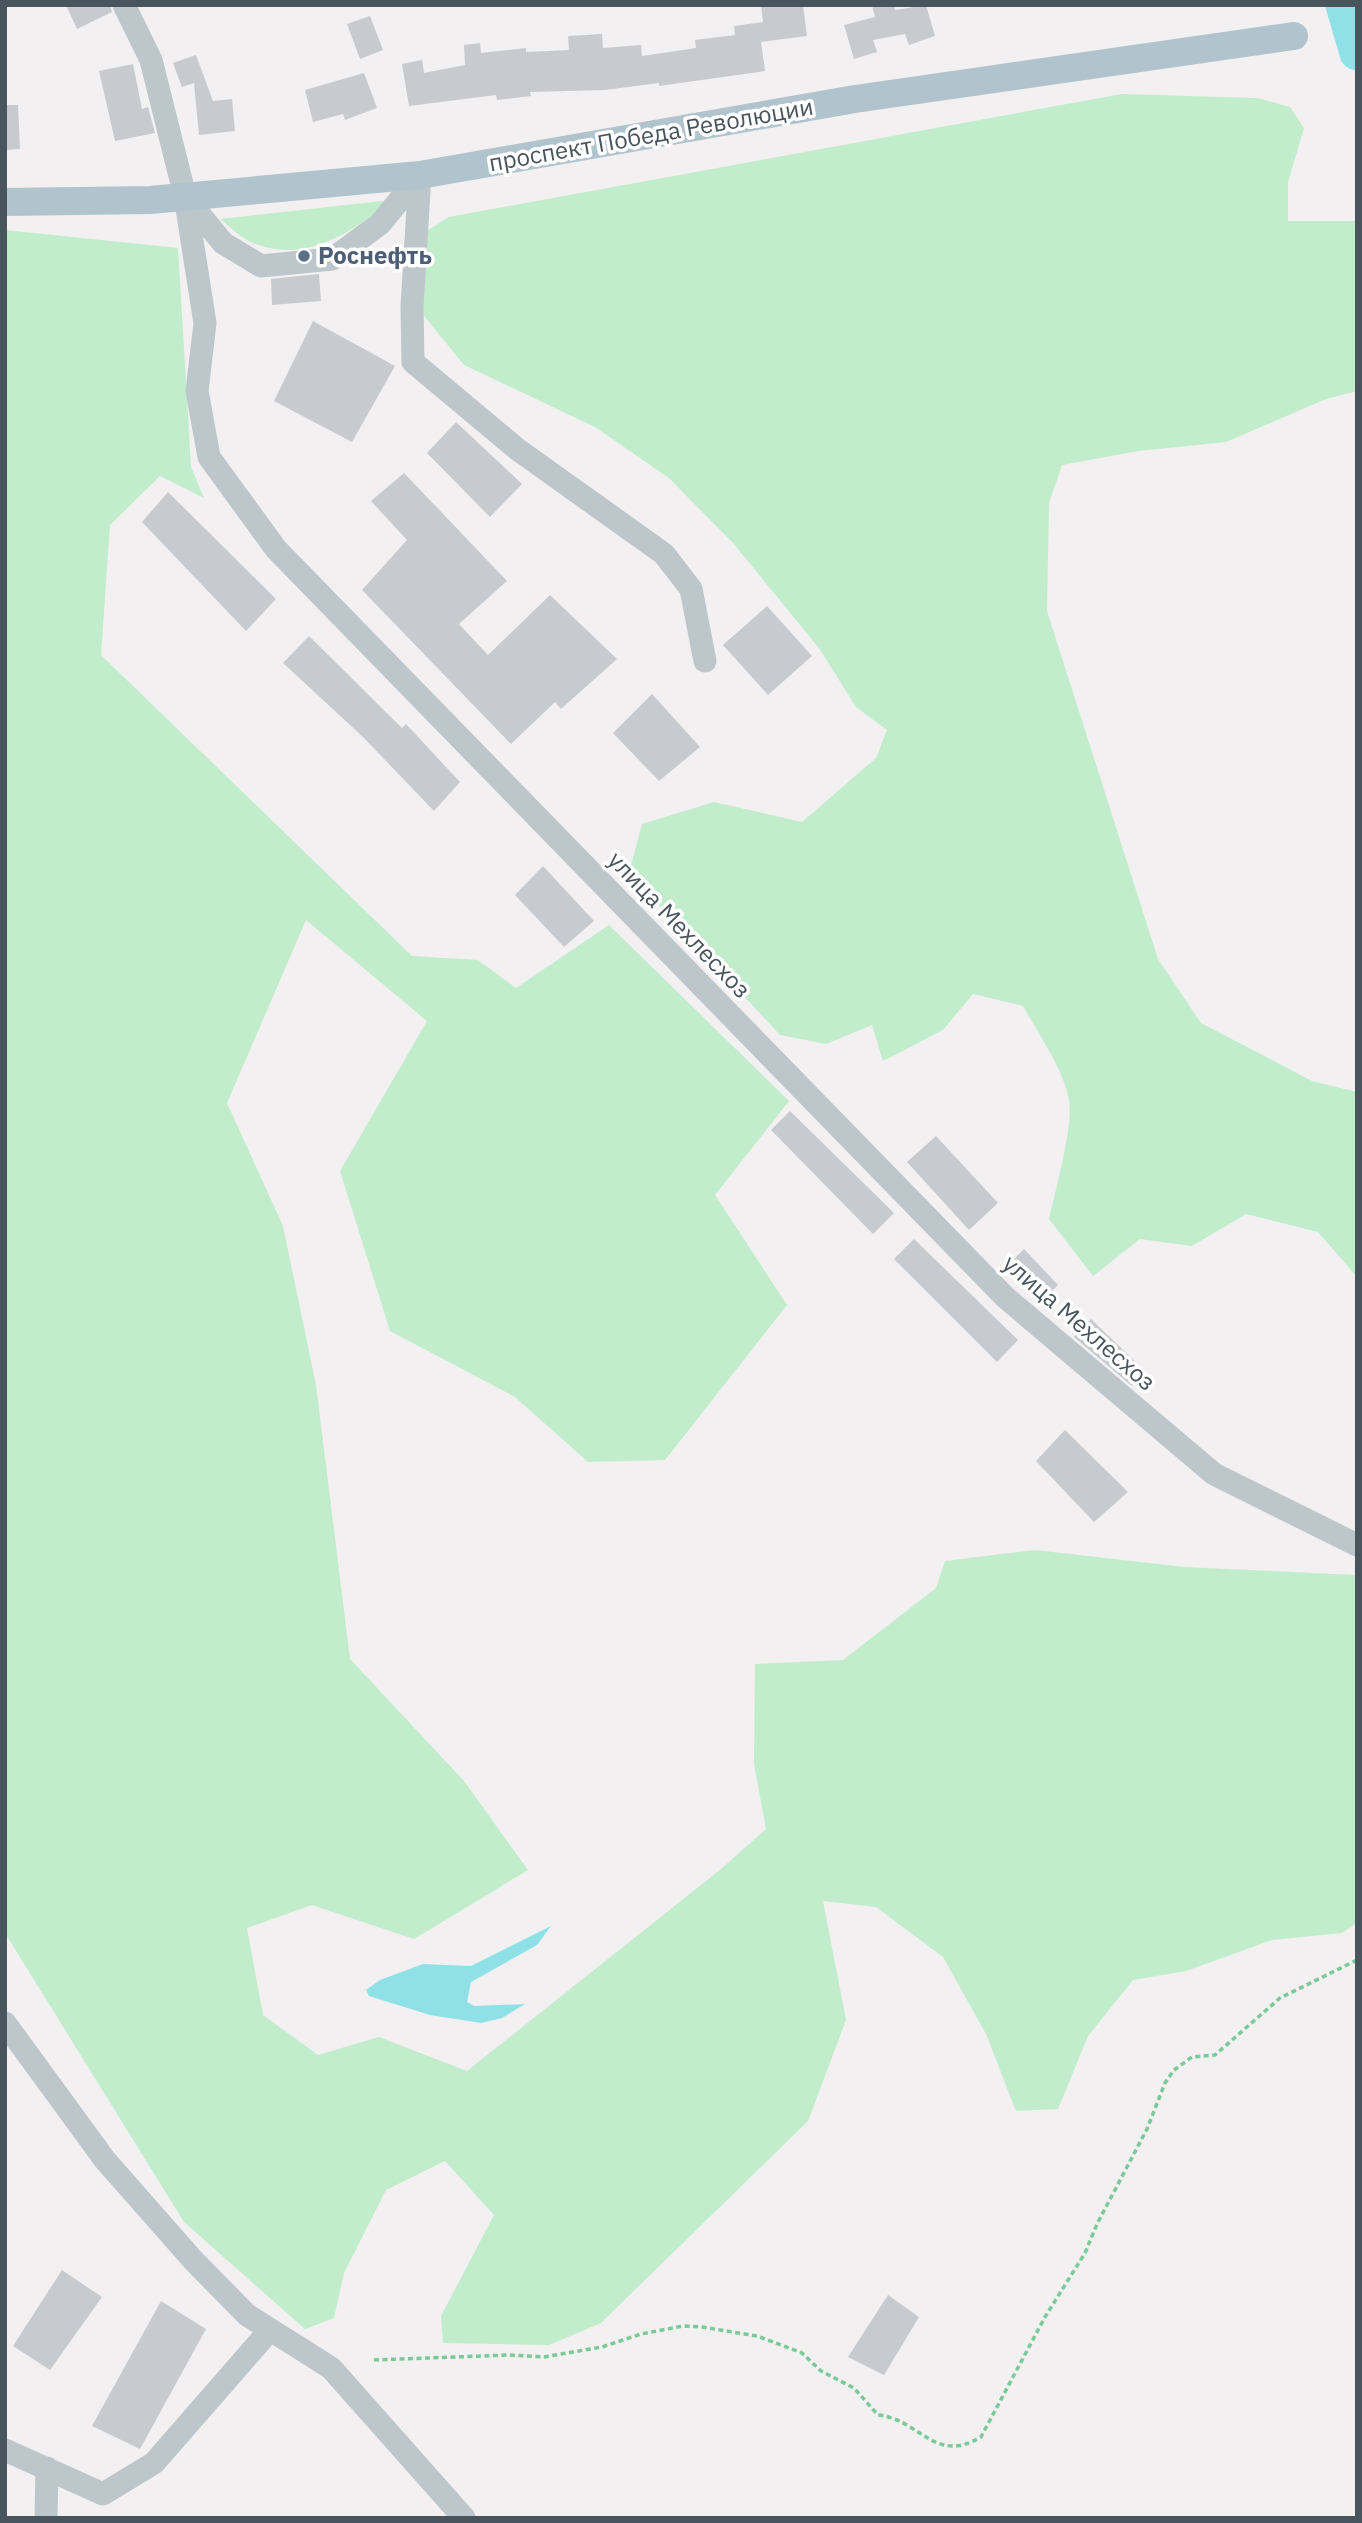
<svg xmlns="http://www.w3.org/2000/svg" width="1362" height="2523" font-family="'IBM Plex Sans',sans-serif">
<rect width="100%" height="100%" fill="#f2f0f0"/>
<path fill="#c1edcc" d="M 1122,94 L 1257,98 L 1290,107 L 1304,128 L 1288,182 L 1288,221 L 1357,221 L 1357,391 L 1326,399 L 1226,442 L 1138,451 L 1062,465 L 1049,503 L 1047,611 L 1158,959 L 1201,1023 L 1312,1081 L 1357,1092 L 1357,1277 L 1318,1232 L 1246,1214 L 1192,1246 L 1140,1239 L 1093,1276 L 1049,1219 C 1055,1193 1074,1123 1069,1100 C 1064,1070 1038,1033 1023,1006 L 973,994 L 943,1030 L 883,1061 L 872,1025 L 826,1044 L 780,1035 L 629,873 L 642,824 L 714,802 L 802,822 L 876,758 L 887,730 L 856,707 L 819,648 L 733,543 L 669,478 L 595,427 L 464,365 L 420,311 L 417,237 L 449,217 Z
M 391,200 C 355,232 301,266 251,242 C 240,237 230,227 220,219 Z
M 5,230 L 178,248 L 191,467 L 204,498 L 160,476 L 110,525 L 101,655 L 412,956 L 478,960 L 516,988 L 609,925 L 789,1101 L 715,1195 L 787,1305 L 665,1460 L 588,1462 L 515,1397 L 390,1331 L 340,1171 L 427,1021 L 306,920 L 227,1103 L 283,1226 L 316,1385 L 350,1659 L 464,1781 L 528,1870 L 414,1939 L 312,1905 L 247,1928 L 263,2015 L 318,2055 L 379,2037 L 467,2071 L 721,1869 L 766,1829 L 754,1764 L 755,1664 L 843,1660 L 936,1588 L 945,1561 L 1035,1550 L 1184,1567 L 1357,1575 L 1357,1923 L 1342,1933 L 1272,1940 L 1186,1971 L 1133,1980 L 1088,2036 L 1058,2109 L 1016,2111 L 986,2034 L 943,1957 L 876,1907 L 823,1901 L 846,2020 L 808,2121 L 601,2323 L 549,2345 L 443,2343 L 441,2316 L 494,2215 L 445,2161 L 386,2190 L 344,2273 L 334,2318 L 305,2329 L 184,2222 L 5,1933 Z"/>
<path fill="#90e1e7" d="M 551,1926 L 537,1945 L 471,1982 L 467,2002 L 474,2006 L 525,2004 L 502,2018 L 481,2023 L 430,2015 L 369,1996 L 366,1990 L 380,1980 L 423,1964 L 471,1966 Z"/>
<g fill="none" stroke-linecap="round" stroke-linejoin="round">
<path stroke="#90e1e7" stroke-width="35" d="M 1343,5 L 1357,53"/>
</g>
<path fill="#c7cbcf" d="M 66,5 L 110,5 L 112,12 L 77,29 Z
M 761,5 L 803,5 L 807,36 L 761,42 L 765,71 L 659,86 L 659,83 L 605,90 L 530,92 L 531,96 L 497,100 L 496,95 L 409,106 L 402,64 L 422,60 L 424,73 L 465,65 L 464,45 L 480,43 L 481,53 L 526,48 L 526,52 L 569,50 L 568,36 L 602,34 L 603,48 L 641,45 L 642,56 L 696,48 L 695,40 L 735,35 L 734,26 L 763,22 Z
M 872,5 L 894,5 L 895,10 L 926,5 L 935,36 L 909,45 L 905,34 L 873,40 L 877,52 L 854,59 L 844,25 L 875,17 Z
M 370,16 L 383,50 L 360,59 L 347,24 Z
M 196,55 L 213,101 L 232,99 L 235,131 L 199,135 L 194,83 L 182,87 L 173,63 Z
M 133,64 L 142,109 L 148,107 L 155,133 L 115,141 L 99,71 Z
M 364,73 L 377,108 L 345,120 L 343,114 L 313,122 L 305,90 Z
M 5,105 L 18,105 L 20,149 L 5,150 Z
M 319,274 L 321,301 L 272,305 L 271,279 Z
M 313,321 L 395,366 L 352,442 L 274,401 Z
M 456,422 L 522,484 L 490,517 L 427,453 Z
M 404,473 L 507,581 L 459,624 L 488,655 L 550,595 L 617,659 L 561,709 L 555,702 L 511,744 L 362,590 L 407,540 L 371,501 Z
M 168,492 L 276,599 L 246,631 L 142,522 Z
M 767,606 L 812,656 L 768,695 L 723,645 Z
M 309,636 L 402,728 L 406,724 L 460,782 L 434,811 L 363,737 L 283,663 Z
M 652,694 L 700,747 L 659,781 L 613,733 Z
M 543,866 L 594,921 L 564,947 L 515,895 Z
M 790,1111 L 894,1213 L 873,1234 L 771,1130 Z
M 936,1136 L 998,1203 L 969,1230 L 907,1162 Z
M 914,1239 L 1018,1340 L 997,1362 L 894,1259 Z
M 1024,1249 L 1058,1285 L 1040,1303 L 1005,1268 Z
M 1091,1319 L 1146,1372 L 1132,1386 L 1074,1337 Z
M 1065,1430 L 1128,1492 L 1094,1522 L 1036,1461 Z
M 62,2270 L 102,2297 L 50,2370 L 13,2346 Z
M 888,2295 L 919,2317 L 884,2375 L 848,2357 Z
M 161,2301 L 206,2329 L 140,2449 L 92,2426 Z"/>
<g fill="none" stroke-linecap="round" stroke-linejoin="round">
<path stroke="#7bc998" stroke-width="3.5" stroke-dasharray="5 3.5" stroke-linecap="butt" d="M 374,2360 L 508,2355 L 544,2357 L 602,2347 L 641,2334 L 683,2326 L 702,2327 L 757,2336 L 802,2353 L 821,2371 L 854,2388 L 878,2415 C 920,2419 934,2465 981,2437 L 1045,2317 L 1085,2253 L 1097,2224 L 1147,2129 L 1165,2083 L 1174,2070 L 1192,2057 L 1215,2055 L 1280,1998 L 1357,1960"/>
<path stroke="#bcc6cb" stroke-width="23" d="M 124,5 L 151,60 L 185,196 L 205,323 L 197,391 L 209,457 L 276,549 L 1005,1297 L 1214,1474 L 1357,1545
M 420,175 L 412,307 L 413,362 L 517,449 L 664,554 L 691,589 L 705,661
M 187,199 L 223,243 L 261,266 L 332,259 L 380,224 L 420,175
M 5,2023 L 105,2160 L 193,2260 L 247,2315 L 331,2368 L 464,2518
M 5,2450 L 103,2494 L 154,2463 L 270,2330
M 46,2518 L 47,2468"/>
<path stroke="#b1c3cd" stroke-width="28" d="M 5,202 L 150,200 L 420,175 L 855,99 L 1294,36"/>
</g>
<circle fill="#5c6f8a" stroke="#fff" stroke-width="2.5" cx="304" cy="256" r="7"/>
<g text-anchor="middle" stroke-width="7" stroke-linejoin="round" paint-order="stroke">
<g font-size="24" fill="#48555c" stroke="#fff">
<text transform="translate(651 135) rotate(-10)" y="8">проспект Победа Революции</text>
<text transform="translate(679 925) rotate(46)" y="8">улица Мехлесхоз</text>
<text transform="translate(1079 1323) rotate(41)" y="8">улица Мехлесхоз</text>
</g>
<g font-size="24" font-weight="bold" fill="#4e5e75" stroke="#fff" text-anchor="start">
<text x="318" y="264">Роснефть</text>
</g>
</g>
<rect width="1362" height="2523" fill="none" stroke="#48555c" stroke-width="14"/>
</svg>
